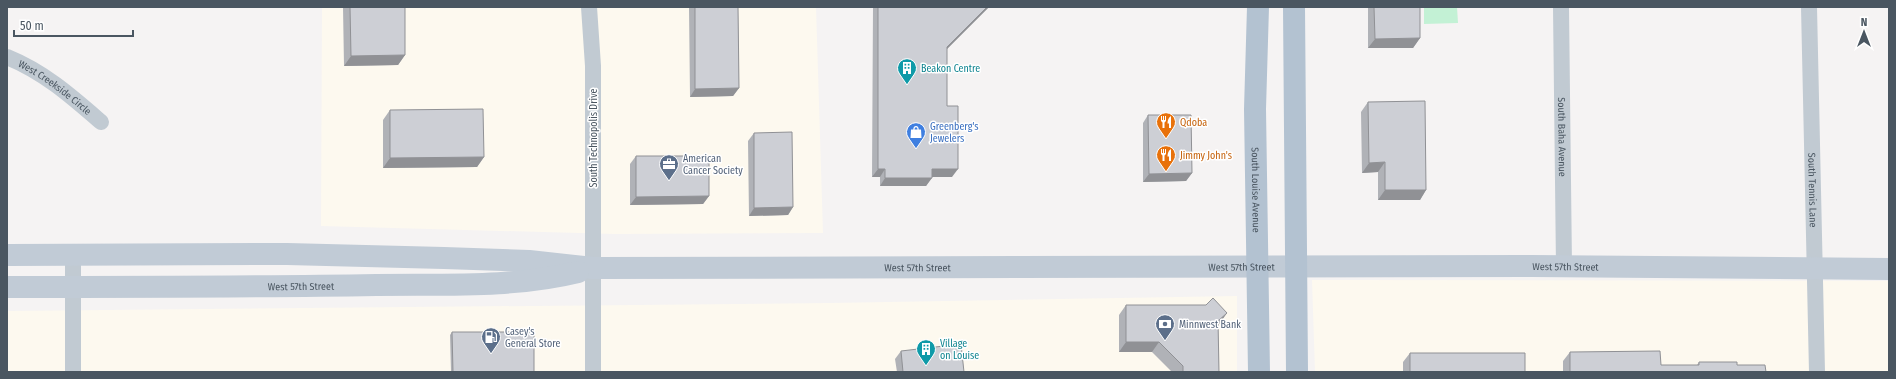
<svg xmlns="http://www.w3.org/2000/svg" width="1896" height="379" font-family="'Fira Sans Condensed',sans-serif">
<rect width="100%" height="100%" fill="#f5f3f3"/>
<path fill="#fdf9ef" d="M 322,7 L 816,7 L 823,233 L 615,234 L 321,226 Z
M 1312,280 L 1889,281 L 1889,372 L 1315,372 Z
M 1237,296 L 1237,372 L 7,372 L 7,311 L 830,303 Z"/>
<path fill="#c3f1d5" d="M 1424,7 L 1457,7 L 1458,23 L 1424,24 Z"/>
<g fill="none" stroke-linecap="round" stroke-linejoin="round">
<g stroke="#c1cad2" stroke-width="16">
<path d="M 589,7 L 593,66 L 593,372"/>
<path id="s1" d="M 1561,7 L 1564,267"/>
<path id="s2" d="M 1809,7 L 1817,372"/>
<path id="s3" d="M 7,57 C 44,72 71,96 101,122"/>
<path d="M 73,254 L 73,372"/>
</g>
<g stroke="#c1cbd6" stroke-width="22">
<path id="s4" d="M 7,255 L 287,254 L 444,258 L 529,261 L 593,268 L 1532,266 L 1889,269"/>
<path id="s5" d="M 7,287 C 130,287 253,287 376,285 C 444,284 513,288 578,272"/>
</g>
<g stroke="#b3c2d1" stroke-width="22">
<path id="s6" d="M 1258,7 L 1255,109 L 1259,372"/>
<path d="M 1294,7 L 1297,372"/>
</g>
</g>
<path fill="#b0b2b7" d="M 343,7 L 405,7 L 405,55 L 398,65 L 344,66 Z
M 689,7 L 738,7 L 739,88 L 733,96 L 690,97 Z
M 873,7 L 989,7 L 947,49 L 947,106 L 952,177 L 932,177 L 926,186 L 880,186 L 880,177 L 872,177 Z
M 1368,7 L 1420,7 L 1420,38 L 1413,48 L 1368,48 Z
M 1368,102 L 1426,190 L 1420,200 L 1378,200 L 1378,172 L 1362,173 L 1361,112 Z
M 390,110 L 484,157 L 477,167 L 383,168 L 383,120 Z
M 1148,115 L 1192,173 L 1186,181 L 1143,182 L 1143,123 Z
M 754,133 L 793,207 L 788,215 L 749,216 L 748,141 Z
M 636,156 L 709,196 L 703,204 L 630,205 L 630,164 Z
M 1126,305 L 1227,313 L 1218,324 L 1219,372 L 1172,372 L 1152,352 L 1119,352 L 1119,315 Z
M 452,332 L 534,372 L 451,372 L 450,335 Z
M 901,351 L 964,372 L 897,372 L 895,359 Z
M 1570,352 L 1661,365 L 1697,365 L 1699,362 L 1737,365 L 1766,372 L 1563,372 L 1563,361 Z
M 1410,353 L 1525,372 L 1403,372 L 1403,362 Z"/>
<path fill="#909195" d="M 987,7 L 989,7 L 941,55 L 947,47 Z
M 1420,38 L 1413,48 L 1368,48 L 1375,39 Z
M 405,55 L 398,65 L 344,66 L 351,56 Z
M 739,88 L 733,96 L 690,97 L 695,89 Z
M 484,157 L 477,167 L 383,168 L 390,158 Z
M 1385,162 L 1378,172 L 1362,173 L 1369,163 Z
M 878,169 L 885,169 L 880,177 L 872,177 Z
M 932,169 L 958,169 L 952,177 L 926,177 Z
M 1192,173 L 1186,181 L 1143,182 L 1149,174 Z
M 885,178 L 932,178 L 926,186 L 880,186 Z
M 1385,190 L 1426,190 L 1420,200 L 1378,200 Z
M 709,196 L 703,204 L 630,205 L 636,197 Z
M 793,207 L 788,215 L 749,216 L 754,208 Z
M 1227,313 L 1220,323 L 1211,331 L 1218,321 Z
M 1126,342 L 1159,342 L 1152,352 L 1119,352 Z"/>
<path fill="#cdcfd5" stroke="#909195" d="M 350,7 L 405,7 L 405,55 L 351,56 Z
M 695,7 L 738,7 L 739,88 L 695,89 Z
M 878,7 L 987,7 L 947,47 L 947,106 L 958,106 L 958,169 L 932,169 L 932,178 L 885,178 L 885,169 L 878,169 Z
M 1374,7 L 1420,7 L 1420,38 L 1375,39 Z
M 1425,101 L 1426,190 L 1385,190 L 1385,162 L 1369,163 L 1368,102 Z
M 483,109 L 484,157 L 390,158 L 390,110 Z
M 1148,115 L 1191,115 L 1192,173 L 1149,174 Z
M 792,132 L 793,207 L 754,208 L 754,133 Z
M 636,156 L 709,156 L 709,196 L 636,197 Z
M 1213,298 L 1227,313 L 1218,321 L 1219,372 L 1183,372 L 1183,366 L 1159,342 L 1126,342 L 1126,305 L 1206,305 Z
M 452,332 L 534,332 L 534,372 L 453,372 Z
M 961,344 L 964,372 L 903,372 L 901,351 Z
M 1660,351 L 1661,365 L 1699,365 L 1699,362 L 1737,362 L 1737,365 L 1765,365 L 1766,372 L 1570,372 L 1570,352 Z
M 1410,353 L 1525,353 L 1525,372 L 1410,372 Z"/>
<defs>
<g id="building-pin" transform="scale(1)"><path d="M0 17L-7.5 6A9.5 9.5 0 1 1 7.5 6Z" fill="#0f9aa8" stroke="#fff"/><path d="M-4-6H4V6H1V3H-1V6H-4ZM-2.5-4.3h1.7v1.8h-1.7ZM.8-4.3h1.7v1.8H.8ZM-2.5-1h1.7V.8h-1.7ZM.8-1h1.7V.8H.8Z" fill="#fff"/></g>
<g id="restaurant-pin" transform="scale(1)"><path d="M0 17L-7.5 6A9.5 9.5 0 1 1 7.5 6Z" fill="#e8710a" stroke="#fff"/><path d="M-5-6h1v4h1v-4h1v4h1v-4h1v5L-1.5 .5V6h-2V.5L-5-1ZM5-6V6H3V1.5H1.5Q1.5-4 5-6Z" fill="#fff"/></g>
<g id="shop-pin" transform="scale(1)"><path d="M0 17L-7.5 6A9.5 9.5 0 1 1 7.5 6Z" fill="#3f7fe0" stroke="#fff"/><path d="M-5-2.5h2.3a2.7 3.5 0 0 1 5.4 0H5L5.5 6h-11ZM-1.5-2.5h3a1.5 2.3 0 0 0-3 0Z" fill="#fff"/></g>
<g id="office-pin" transform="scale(1)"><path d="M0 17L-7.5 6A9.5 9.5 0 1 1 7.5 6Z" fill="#5c6f8a" stroke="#fff"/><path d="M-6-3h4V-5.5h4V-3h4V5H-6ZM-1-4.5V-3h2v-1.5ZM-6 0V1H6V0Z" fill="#fff"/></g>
<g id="bank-pin" transform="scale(1)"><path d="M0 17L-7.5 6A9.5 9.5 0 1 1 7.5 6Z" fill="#5c6f8a" stroke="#fff"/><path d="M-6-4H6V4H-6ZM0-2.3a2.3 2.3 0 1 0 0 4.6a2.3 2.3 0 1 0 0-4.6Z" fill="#fff"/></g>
<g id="fuel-pin" transform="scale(1)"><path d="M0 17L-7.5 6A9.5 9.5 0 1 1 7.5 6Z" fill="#5c6f8a" stroke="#fff"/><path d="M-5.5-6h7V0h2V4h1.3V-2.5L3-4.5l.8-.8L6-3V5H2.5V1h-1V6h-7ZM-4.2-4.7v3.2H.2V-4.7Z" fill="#fff"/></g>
</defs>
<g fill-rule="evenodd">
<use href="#building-pin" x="907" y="68"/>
<use href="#restaurant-pin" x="1166" y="122"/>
<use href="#shop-pin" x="916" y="132"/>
<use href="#restaurant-pin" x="1166" y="155"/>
<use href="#office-pin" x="669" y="164"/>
<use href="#bank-pin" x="1165" y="324"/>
<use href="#fuel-pin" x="491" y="337"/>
<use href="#building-pin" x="926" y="349"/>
</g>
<g text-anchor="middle" stroke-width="3" stroke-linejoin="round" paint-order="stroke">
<g font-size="10" fill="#0d838f" stroke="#fff" text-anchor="start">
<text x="921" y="72">Beakon Centre</text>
<text x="940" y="347">Village<tspan x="940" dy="12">on Louise</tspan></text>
</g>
<g font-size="10" fill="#4a5661" stroke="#fff">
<text dy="4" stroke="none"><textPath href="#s3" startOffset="57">West Creekside Circle</textPath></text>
<text dy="4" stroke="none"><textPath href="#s1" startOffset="130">South Baha Avenue</textPath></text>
<text transform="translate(593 138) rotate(-90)" y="4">South Technopolis Drive</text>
<text dy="4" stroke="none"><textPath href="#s6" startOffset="183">South Louise Avenue</textPath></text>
<text dy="4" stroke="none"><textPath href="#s2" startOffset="183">South Tennis Lane</textPath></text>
<text dy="4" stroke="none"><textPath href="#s4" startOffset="1235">West 57th Street</textPath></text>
<text dy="4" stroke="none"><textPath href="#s4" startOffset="1559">West 57th Street</textPath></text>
<text dy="4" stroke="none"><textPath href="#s4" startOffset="911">West 57th Street</textPath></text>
<text dy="4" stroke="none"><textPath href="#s5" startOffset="294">West 57th Street</textPath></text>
</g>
<g font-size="10" fill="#c56008" stroke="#fff" text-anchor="start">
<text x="1180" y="126">Qdoba</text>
<text x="1180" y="159">Jimmy John's</text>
</g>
<g font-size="10" fill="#366cbe" stroke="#fff" text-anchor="start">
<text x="930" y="130">Greenberg's<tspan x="930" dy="12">Jewelers</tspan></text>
</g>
<g font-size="10" fill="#4e5e75" stroke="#fff" text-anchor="start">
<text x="683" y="162">American<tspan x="683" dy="12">Cancer Society</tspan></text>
<text x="1179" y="328">Minnwest Bank</text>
<text x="505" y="335">Casey's<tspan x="505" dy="12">General Store</tspan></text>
</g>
</g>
<rect width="1896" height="379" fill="none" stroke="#4a5661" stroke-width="16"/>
<g transform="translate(1864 32)" stroke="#ffffff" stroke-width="3" paint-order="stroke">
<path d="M0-3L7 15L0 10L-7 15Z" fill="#4a5661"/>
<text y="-6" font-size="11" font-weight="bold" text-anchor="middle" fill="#4a5661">N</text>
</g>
<path d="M14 30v6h119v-6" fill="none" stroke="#4a5661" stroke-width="2"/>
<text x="20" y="30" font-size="12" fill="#4a5661" stroke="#ffffff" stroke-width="3" paint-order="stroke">50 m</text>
</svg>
